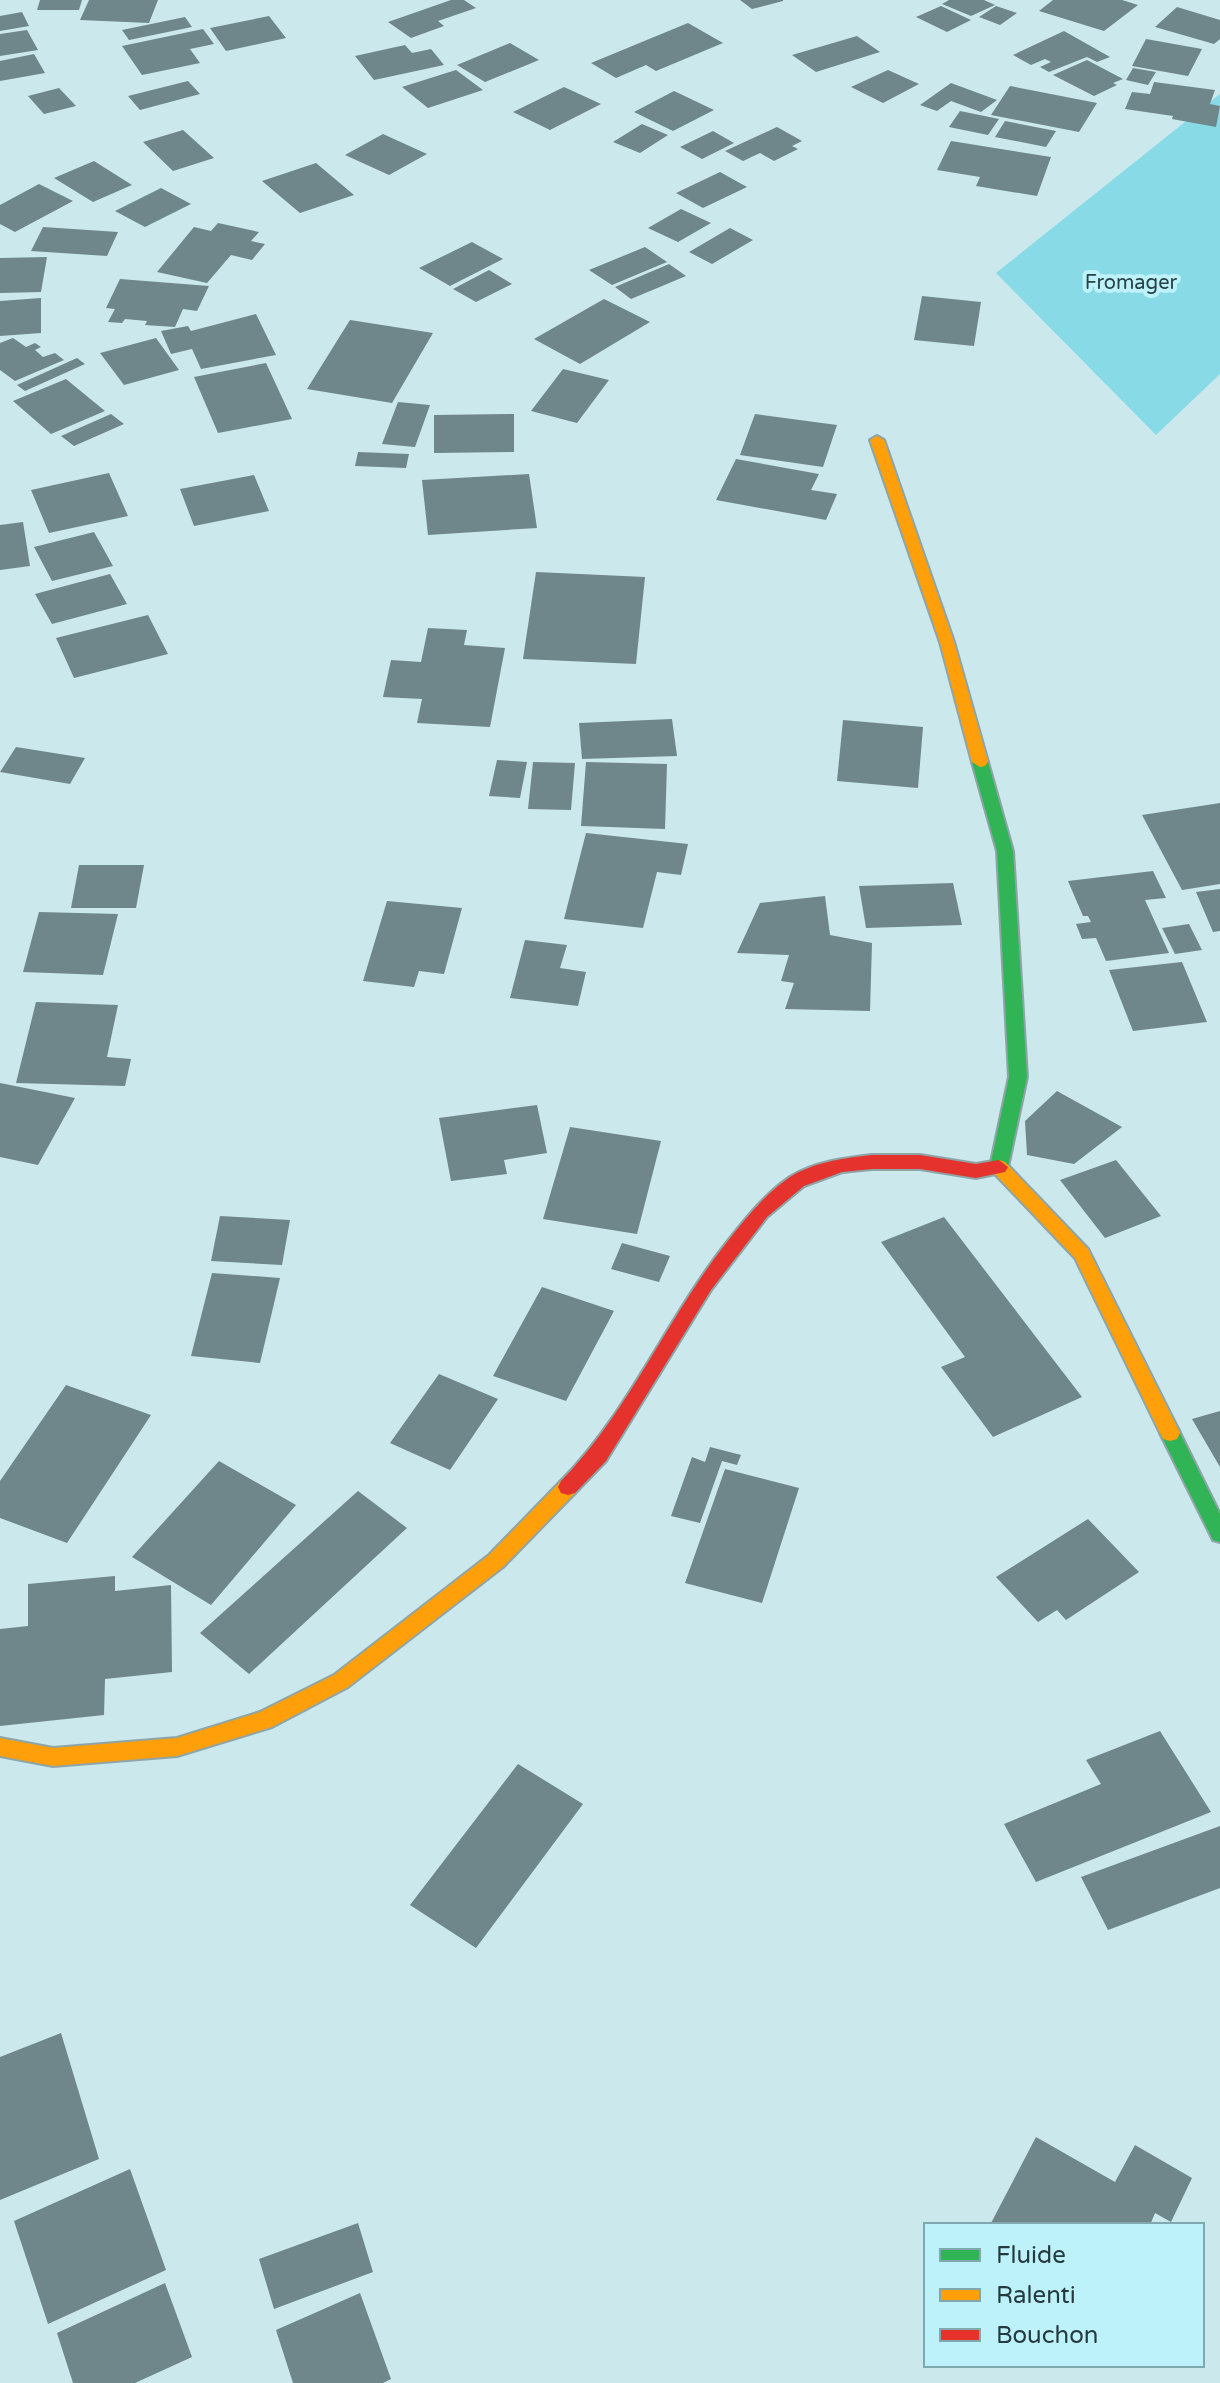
<svg xmlns="http://www.w3.org/2000/svg" width="1220" height="2383" font-family="'Varela Round',sans-serif">
<rect width="100%" height="100%" fill="#cbe8ed"/>
<path fill="#88dae6" d="M 1220,94 L 1220,374 L 1156,435 L 996,273 Z"/>
<path fill="#6f868a" d="M 40,0 L 82,0 L 79,10 L 37,10 Z
M 89,0 L 158,0 L 149,23 L 80,20 Z
M 451,0 L 464,0 L 476,8 L 438,21 L 444,26 L 411,38 L 388,22 Z
M 740,0 L 783,0 L 783,1 L 752,9 Z
M 949,0 L 984,0 L 995,5 L 971,16 L 942,4 Z
M 1053,0 L 1122,0 L 1138,5 L 1104,31 L 1039,11 Z
M 941,6 L 971,20 L 947,32 L 916,17 Z
M 996,6 L 1017,13 L 1000,25 L 979,17 Z
M 1177,7 L 1220,20 L 1220,39 L 1214,44 L 1155,27 Z
M 22,12 L 29,26 L 0,31 L 0,16 Z
M 269,16 L 286,38 L 226,51 L 210,28 Z
M 185,17 L 192,27 L 129,40 L 122,30 Z
M 688,23 L 723,43 L 656,71 L 646,65 L 616,78 L 591,63 Z
M 203,29 L 214,44 L 190,49 L 200,63 L 142,75 L 122,46 Z
M 27,30 L 38,50 L 0,56 L 0,34 Z
M 1064,31 L 1110,57 L 1097,62 L 1087,57 L 1049,72 L 1040,67 L 1051,62 L 1045,59 L 1031,65 L 1013,55 Z
M 857,36 L 880,52 L 816,72 L 792,55 Z
M 1146,39 L 1202,49 L 1188,76 L 1132,66 Z
M 510,43 L 539,60 L 485,82 L 457,65 Z
M 405,45 L 412,53 L 431,49 L 444,65 L 374,80 L 355,56 Z
M 34,54 L 45,73 L 0,81 L 0,61 Z
M 1087,60 L 1123,79 L 1113,83 L 1117,85 L 1094,96 L 1053,75 Z
M 1133,68 L 1156,72 L 1148,85 L 1126,80 Z
M 456,70 L 483,90 L 428,108 L 402,87 Z
M 888,70 L 919,84 L 883,103 L 851,87 Z
M 188,81 L 200,94 L 140,110 L 128,96 Z
M 1154,82 L 1215,90 L 1210,104 L 1220,106 L 1216,127 L 1172,119 L 1173,116 L 1125,109 L 1132,92 L 1150,94 Z
M 951,83 L 997,100 L 981,112 L 951,101 L 937,111 L 920,105 Z
M 1010,86 L 1097,103 L 1079,132 L 991,115 Z
M 564,87 L 601,104 L 550,130 L 513,112 Z
M 59,88 L 76,106 L 44,114 L 28,96 Z
M 674,91 L 714,110 L 673,131 L 634,112 Z
M 960,111 L 999,119 L 988,135 L 949,127 Z
M 1005,121 L 1056,131 L 1046,147 L 995,137 Z
M 642,124 L 668,135 L 640,153 L 613,142 Z
M 777,127 L 802,141 L 792,146 L 798,149 L 774,161 L 760,153 L 743,161 L 725,151 Z
M 183,130 L 214,158 L 173,171 L 143,142 Z
M 713,131 L 734,143 L 702,159 L 680,147 Z
M 383,134 L 427,154 L 389,175 L 345,155 Z
M 951,141 L 1051,157 L 1037,196 L 976,186 L 980,177 L 937,170 Z
M 94,161 L 132,185 L 93,202 L 54,178 Z
M 316,163 L 354,195 L 300,213 L 262,181 Z
M 720,172 L 747,187 L 703,208 L 676,193 Z
M 39,184 L 73,201 L 15,232 L 0,224 L 0,205 Z
M 161,188 L 191,204 L 145,227 L 115,211 Z
M 681,209 L 711,223 L 678,242 L 648,228 Z
M 218,223 L 259,232 L 251,241 L 265,244 L 252,260 L 231,255 L 207,283 L 157,272 L 194,227 L 211,231 Z
M 43,227 L 118,232 L 107,256 L 31,251 Z
M 730,228 L 753,240 L 712,264 L 689,252 Z
M 472,242 L 503,259 L 450,286 L 419,268 Z
M 645,247 L 667,262 L 612,285 L 589,270 Z
M 47,257 L 41,292 L 0,293 L 0,258 Z
M 669,264 L 686,276 L 631,299 L 615,287 Z
M 489,270 L 512,284 L 476,302 L 453,289 Z
M 120,279 L 209,286 L 197,311 L 183,309 L 175,327 L 145,325 L 147,321 L 125,319 L 122,323 L 108,322 L 115,309 L 106,308 Z
M 922,296 L 981,302 L 974,346 L 914,340 Z
M 41,298 L 41,333 L 0,336 L 0,301 Z
M 604,299 L 650,322 L 580,364 L 534,339 Z
M 256,314 L 276,355 L 201,369 L 192,349 L 171,354 L 161,331 L 188,326 L 191,331 Z
M 350,320 L 433,333 L 392,403 L 307,389 Z
M 13,338 L 26,347 L 35,343 L 41,347 L 35,350 L 43,357 L 55,353 L 64,360 L 15,381 L 0,370 L 0,343 Z
M 156,338 L 179,370 L 124,385 L 100,353 Z
M 77,358 L 85,364 L 25,391 L 17,385 Z
M 266,363 L 292,419 L 218,433 L 194,377 Z
M 563,369 L 609,380 L 577,423 L 531,411 Z
M 66,379 L 105,411 L 51,434 L 13,401 Z
M 398,402 L 430,405 L 415,447 L 382,444 Z
M 111,414 L 124,424 L 74,446 L 61,436 Z
M 514,414 L 514,452 L 434,453 L 434,415 Z
M 755,414 L 837,425 L 823,467 L 740,455 Z
M 358,452 L 409,454 L 406,468 L 355,466 Z
M 736,459 L 819,474 L 811,490 L 837,494 L 826,520 L 716,500 Z
M 109,473 L 128,516 L 49,533 L 31,490 Z
M 529,474 L 537,528 L 428,535 L 422,480 Z
M 254,475 L 269,511 L 194,526 L 180,489 Z
M 23,522 L 30,566 L 0,570 L 0,525 Z
M 94,532 L 113,566 L 52,581 L 34,547 Z
M 536,572 L 645,577 L 636,664 L 523,659 Z
M 110,574 L 127,604 L 52,624 L 35,594 Z
M 148,615 L 168,654 L 74,678 L 56,638 Z
M 428,628 L 467,630 L 464,645 L 505,648 L 490,727 L 417,723 L 422,699 L 383,697 L 391,660 L 421,662 Z
M 672,719 L 677,756 L 582,759 L 579,723 Z
M 843,720 L 923,727 L 918,788 L 837,781 Z
M 16,747 L 85,758 L 70,784 L 0,772 Z
M 497,760 L 527,762 L 520,798 L 489,796 Z
M 533,762 L 575,763 L 571,810 L 528,809 Z
M 586,762 L 667,764 L 665,829 L 581,826 Z
M 1220,803 L 1220,884 L 1182,890 L 1142,815 Z
M 586,833 L 688,844 L 681,875 L 657,872 L 643,928 L 564,919 Z
M 79,865 L 144,865 L 136,908 L 71,908 Z
M 1153,871 L 1166,898 L 1145,900 L 1169,953 L 1106,961 L 1096,938 L 1082,939 L 1076,924 L 1091,922 L 1088,916 L 1083,916 L 1068,881 Z
M 953,883 L 962,925 L 866,928 L 859,886 Z
M 1220,889 L 1220,931 L 1213,932 L 1196,892 Z
M 825,896 L 830,935 L 872,943 L 870,1011 L 785,1009 L 794,983 L 781,981 L 789,955 L 737,953 L 760,903 Z
M 387,901 L 462,908 L 444,974 L 419,971 L 414,987 L 363,981 Z
M 39,912 L 118,914 L 103,975 L 23,972 Z
M 1189,924 L 1202,950 L 1175,954 L 1162,928 Z
M 525,940 L 567,945 L 560,968 L 586,972 L 578,1006 L 510,998 Z
M 1182,962 L 1207,1022 L 1133,1031 L 1109,970 Z
M 36,1002 L 118,1005 L 107,1057 L 131,1059 L 125,1086 L 16,1083 Z
M 0,1083 L 75,1098 L 38,1165 L 0,1157 Z
M 1057,1091 L 1122,1127 L 1074,1164 L 1027,1155 L 1025,1121 Z
M 537,1105 L 547,1153 L 504,1160 L 507,1174 L 451,1181 L 439,1118 Z
M 570,1127 L 661,1141 L 637,1234 L 543,1219 Z
M 1116,1160 L 1161,1216 L 1105,1238 L 1060,1180 Z
M 220,1216 L 290,1220 L 282,1265 L 211,1261 Z
M 944,1217 L 1082,1397 L 993,1437 L 941,1367 L 965,1357 L 881,1242 Z
M 622,1243 L 670,1256 L 659,1282 L 611,1269 Z
M 212,1273 L 280,1278 L 260,1363 L 191,1356 Z
M 542,1287 L 614,1311 L 566,1401 L 493,1376 Z
M 439,1374 L 498,1399 L 450,1470 L 390,1443 Z
M 66,1385 L 151,1415 L 67,1543 L 0,1518 L 0,1481 Z
M 1220,1411 L 1220,1467 L 1192,1419 Z
M 710,1447 L 741,1455 L 737,1465 L 722,1461 L 700,1523 L 671,1516 L 692,1457 L 705,1462 Z
M 219,1461 L 296,1505 L 211,1605 L 132,1557 Z
M 725,1469 L 799,1488 L 762,1603 L 685,1583 Z
M 358,1491 L 407,1528 L 249,1674 L 200,1633 Z
M 1088,1519 L 1139,1572 L 1066,1620 L 1057,1610 L 1038,1622 L 996,1577 Z
M 115,1576 L 115,1591 L 171,1585 L 172,1672 L 105,1679 L 104,1715 L 0,1726 L 0,1629 L 28,1626 L 28,1584 Z
M 1160,1731 L 1211,1812 L 1036,1882 L 1004,1824 L 1101,1784 L 1086,1760 Z
M 518,1764 L 583,1804 L 476,1948 L 410,1905 Z
M 1220,1826 L 1220,1888 L 1108,1930 L 1081,1877 Z
M 61,2033 L 99,2159 L 0,2200 L 0,2057 Z
M 1036,2137 L 1115,2182 L 1135,2145 L 1192,2178 L 1171,2222 L 1155,2213 L 1150,2225 L 990,2225 Z
M 130,2169 L 166,2270 L 48,2324 L 14,2221 Z
M 358,2223 L 373,2272 L 274,2309 L 259,2259 Z
M 165,2283 L 192,2357 L 135,2383 L 73,2383 L 57,2333 Z
M 360,2293 L 391,2379 L 383,2383 L 293,2383 L 276,2330 Z"/>
<g fill="none" stroke-linecap="round" stroke-linejoin="round">
<g stroke="#8ea5a8" stroke-width="4">
<path id="fast" d="M 980,757 L 988,762 L 1013,851 L 1027,1077 L 1008,1167 L 999,1174 L 990,1167 L 1009,1077 L 997,851 L 972,762 Z
M 1170,1425 L 1177,1427 L 1220,1514 L 1220,1542 L 1213,1540 L 1160,1433 L 1163,1427 Z"/>
</g>
<g stroke="#8ea5a8" stroke-width="4">
<path id="slow" d="M 877,436 L 884,440 L 954,642 L 988,762 L 985,766 L 980,767 L 972,762 L 940,642 L 870,440 Z
M 999,1160 L 1005,1162 L 1088,1249 L 1180,1433 L 1177,1439 L 1170,1441 L 1163,1439 L 1075,1258 L 993,1172 L 990,1167 Z
M 568,1479 L 575,1481 L 578,1487 L 575,1493 L 503,1567 L 348,1687 L 272,1727 L 177,1756 L 53,1766 L 0,1756 L 0,1738 L 53,1748 L 177,1738 L 260,1712 L 334,1675 L 489,1555 L 561,1481 Z"/>
</g>
<g stroke="#8ea5a8" stroke-width="4">
<path id="jam" d="M 872,1155 L 920,1155 L 976,1164 L 999,1160 L 1008,1167 L 1005,1172 L 976,1178 L 920,1169 L 872,1169 L 842,1172 L 804,1186 L 767,1217 L 711,1290 L 606,1461 L 575,1493 L 568,1495 L 561,1493 L 558,1487 L 561,1481 C 629,1412 667,1318 727,1242 C 746,1218 765,1194 790,1177 C 814,1162 845,1158 872,1155 Z"/>
</g>
<use href="#fast" fill="#30b455" fill-rule="evenodd"/>
<use href="#slow" fill="#ff9f0a" fill-rule="evenodd"/>
<use href="#jam" fill="#e5322d" fill-rule="evenodd"/>
</g>
<g text-anchor="middle" stroke-width="8" stroke-linejoin="round" paint-order="stroke">
<g font-size="20" fill="#284245" stroke="#bdf2fb">
<text x="1131" y="289">Fromager</text>
</g>
</g>
<rect x="924" y="2223" width="280" height="144" fill="#bdf2fb" stroke="#80a8af" stroke-width="2"/>
<rect x="940" y="2249" width="40" height="12" fill="#30b455" stroke="#80a8af" stroke-width="2"/>
<text x="996" y="2263" font-size="24" fill="#253a3e">Fluide</text>
<rect x="940" y="2289" width="40" height="12" fill="#ff9f0a" stroke="#80a8af" stroke-width="2"/>
<text x="996" y="2303" font-size="24" fill="#253a3e">Ralenti</text>
<rect x="940" y="2329" width="40" height="12" fill="#e5322d" stroke="#80a8af" stroke-width="2"/>
<text x="996" y="2343" font-size="24" fill="#253a3e">Bouchon</text>
</svg>
